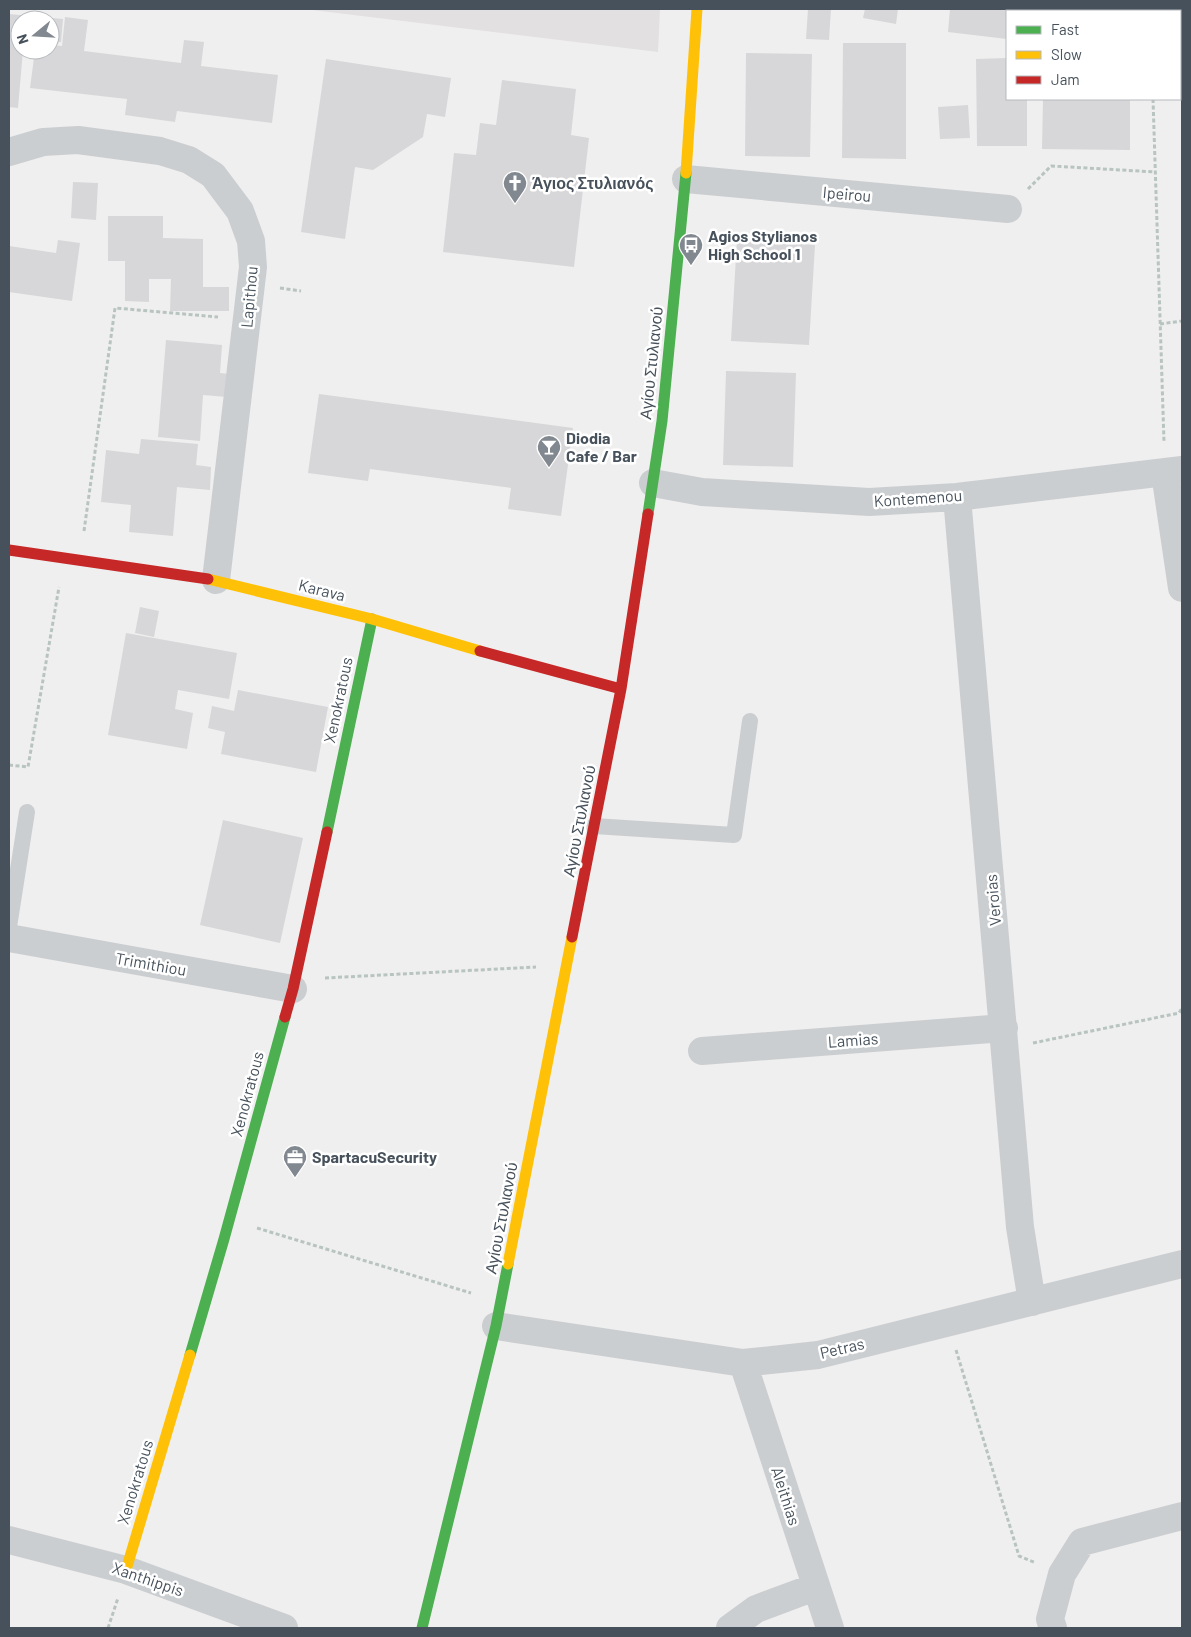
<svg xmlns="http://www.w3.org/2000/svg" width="1191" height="1637" font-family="Barlow,sans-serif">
<rect width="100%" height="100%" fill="#f0efef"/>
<path fill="#e2e0e1" d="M 304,9 L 660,9 L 658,52 Z"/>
<path fill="#d7d7d9" d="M 808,9 L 831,9 L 829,40 L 806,39 Z
M 865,9 L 898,9 L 896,24 L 863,18 Z
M 950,9 L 1018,9 L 1018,11 L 1007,11 L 1007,39 L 948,32 Z
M 1052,9 L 1130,9 L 1130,11 L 1052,11 Z
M 9,14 L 63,19 L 61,42 L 50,41 L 50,20 L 20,20 L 20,50 L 23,50 L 18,108 L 9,107 Z
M 65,17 L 88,20 L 84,51 L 181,63 L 184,40 L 204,42 L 201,66 L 278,75 L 272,123 L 177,111 L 175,122 L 125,115 L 127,99 L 30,88 L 35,50 L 50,50 L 50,45 L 62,46 Z
M 843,43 L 906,43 L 906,159 L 842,158 Z
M 746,53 L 812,54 L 810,157 L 745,156 Z
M 1007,58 L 1007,99 L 1027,99 L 1027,146 L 977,146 L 976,59 Z
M 326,59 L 451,78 L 445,117 L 427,114 L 423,137 L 373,170 L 355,167 L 345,239 L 301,232 Z
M 502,80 L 576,89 L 571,135 L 589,138 L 574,267 L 443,252 L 454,153 L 476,155 L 480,123 L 496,125 Z
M 1043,99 L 1130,99 L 1130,150 L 1042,149 Z
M 968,105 L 970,138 L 940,139 L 938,107 Z
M 73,182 L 98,183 L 96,220 L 71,218 Z
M 108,216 L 163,216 L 163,238 L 203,239 L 203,287 L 229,287 L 229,311 L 170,311 L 171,279 L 149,279 L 149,302 L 125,301 L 125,261 L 108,261 Z
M 58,240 L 80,243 L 72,301 L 9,292 L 9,246 L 56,253 Z
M 737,240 L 815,245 L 809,345 L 731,341 Z
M 166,340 L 222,345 L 220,373 L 229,374 L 227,397 L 203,395 L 200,441 L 158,437 Z
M 726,371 L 796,373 L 793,467 L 723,465 Z
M 319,394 L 573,428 L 561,516 L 508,509 L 511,488 L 370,469 L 368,481 L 308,473 Z
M 141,439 L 198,444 L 196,465 L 211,467 L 210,490 L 177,487 L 173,536 L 129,532 L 131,505 L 101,502 L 106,450 L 139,454 Z
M 140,607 L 159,611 L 154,637 L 135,633 Z
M 126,633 L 237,653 L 229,699 L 178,690 L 175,709 L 193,713 L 187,749 L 108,735 Z
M 238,690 L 328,707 L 316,772 L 221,754 L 225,732 L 208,728 L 212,706 L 234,711 Z
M 223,820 L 303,838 L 280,943 L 200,925 Z"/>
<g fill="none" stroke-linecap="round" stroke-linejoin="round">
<path stroke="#b8c4c0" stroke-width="3" stroke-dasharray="4 2.5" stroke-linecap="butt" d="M 1150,9 L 1150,11
M 1153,99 L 1164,442
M 1028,189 L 1051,166 L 1155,172
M 280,288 L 301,291
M 1160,324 L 1182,321
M 84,531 L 115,308 L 218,317
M 9,765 L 28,767 L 59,587
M 325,978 L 536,967
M 1033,1043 L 1179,1013 L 1182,1008
M 257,1228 L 471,1293
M 956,1350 L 1019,1556 L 1036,1563
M 108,1628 L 118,1598"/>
<path stroke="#cbced0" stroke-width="16" d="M 594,826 L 734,835 L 750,721
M 9,927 L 27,812"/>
<path stroke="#cbced0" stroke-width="28" d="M 9,152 L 43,142 L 78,140 L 160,151 L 189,160 L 213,175 L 240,211 L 251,241 L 253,267 L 216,580
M 686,179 L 1008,209
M 1165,473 L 1182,588
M 653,483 L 702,492 L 869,502 L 957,497 L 1182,470
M 957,497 L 1020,1227 L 1032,1302
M 9,938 L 293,989
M 702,1051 L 1004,1028
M 496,1326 L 743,1363 L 818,1355 L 1182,1264
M 743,1363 L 830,1628
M 9,1540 L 126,1570 L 284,1628
M 730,1628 L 756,1609 L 815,1587
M 1053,1628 L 1050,1619 L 1062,1574 L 1082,1542 L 1182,1516"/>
<path stroke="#4caf50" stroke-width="11" d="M 648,514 L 662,421 L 686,173
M 327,832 L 372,619
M 190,1355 L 224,1239 L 285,1017
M 422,1628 L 496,1326 L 508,1264"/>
<path stroke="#ffc107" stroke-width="11" d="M 686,173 L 697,9
M 208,579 L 372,619 L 480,651
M 508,1264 L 572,937
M 126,1570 L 190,1355"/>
<path stroke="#c62828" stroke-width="11" d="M 9,550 L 208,579
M 480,651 L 621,689
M 572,937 L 621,689 L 648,514
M 285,1017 L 293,989 L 327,832"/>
</g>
<defs>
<g id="church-pin" transform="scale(1.25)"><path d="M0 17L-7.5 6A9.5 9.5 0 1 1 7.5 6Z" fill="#82888f" stroke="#fff"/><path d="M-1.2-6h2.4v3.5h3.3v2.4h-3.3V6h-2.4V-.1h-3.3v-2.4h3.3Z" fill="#fff"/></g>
<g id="bus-pin" transform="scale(1.25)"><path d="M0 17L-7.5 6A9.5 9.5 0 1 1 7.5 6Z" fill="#82888f" stroke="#fff"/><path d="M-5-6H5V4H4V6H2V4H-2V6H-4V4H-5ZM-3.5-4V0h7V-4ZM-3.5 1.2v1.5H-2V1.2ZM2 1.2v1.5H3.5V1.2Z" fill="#fff"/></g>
<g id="bar-pin" transform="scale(1.25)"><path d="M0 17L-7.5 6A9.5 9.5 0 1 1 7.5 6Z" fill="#82888f" stroke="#fff"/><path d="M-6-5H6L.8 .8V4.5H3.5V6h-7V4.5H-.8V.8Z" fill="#fff"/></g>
<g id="office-pin" transform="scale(1.25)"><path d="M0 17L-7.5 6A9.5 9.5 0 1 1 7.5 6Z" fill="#82888f" stroke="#fff"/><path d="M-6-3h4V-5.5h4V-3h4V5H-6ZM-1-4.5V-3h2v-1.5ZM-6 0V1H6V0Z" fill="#fff"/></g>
</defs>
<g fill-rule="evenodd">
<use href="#church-pin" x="515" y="183"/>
<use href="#bus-pin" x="691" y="245"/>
<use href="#bar-pin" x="549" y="447"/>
<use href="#office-pin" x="295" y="1157"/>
</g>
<g text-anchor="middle" stroke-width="5" stroke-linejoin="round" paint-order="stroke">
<g font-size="16" font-weight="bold" fill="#46515b" stroke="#fff" text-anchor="start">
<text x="532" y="189">Άγιος Στυλιανός</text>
<text x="708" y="242">Agios Stylianos<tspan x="708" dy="18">High School 1</tspan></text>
<text x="566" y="444">Diodia<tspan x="566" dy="18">Cafe / Bar</tspan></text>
<text x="312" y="1163">SpartacuSecurity</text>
</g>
<g font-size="16" fill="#46515b" stroke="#fff">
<text transform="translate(847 194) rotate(5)" y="6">Ipeirou</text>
<text transform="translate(249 297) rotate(-85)" y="6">Lapithou</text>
<text transform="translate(651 363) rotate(-84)" y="6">Αγίου Στυλιανού</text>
<text transform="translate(918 498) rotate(-4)" y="6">Kontemenou</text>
<text transform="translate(322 590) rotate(14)" y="6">Karava</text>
<text transform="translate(338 700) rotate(-78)" y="6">Xenokratous</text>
<text transform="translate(579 821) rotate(-79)" y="6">Αγίου Στυλιανού</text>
<text transform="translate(993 900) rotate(-95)" y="6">Veroias</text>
<text transform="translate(151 964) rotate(10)" y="6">Trimithiou</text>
<text transform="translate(853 1040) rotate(-4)" y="6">Lamias</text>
<text transform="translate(247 1094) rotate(-75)" y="6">Xenokratous</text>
<text transform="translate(501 1218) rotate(-79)" y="6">Αγίου Στυλιανού</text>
<text transform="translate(842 1348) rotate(-13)" y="6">Petras</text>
<text transform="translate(135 1482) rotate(-73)" y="6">Xenokratous</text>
<text transform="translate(786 1496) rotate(72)" y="6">Aleithias</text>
<text transform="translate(148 1579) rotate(19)" y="6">Xanthippis</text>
</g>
</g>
<rect width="1191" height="1637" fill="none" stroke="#46515b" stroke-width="20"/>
<rect x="1006" y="10" width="175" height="90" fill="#ffffff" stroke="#b5b9bd"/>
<rect x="1016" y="26" width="25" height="8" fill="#4caf50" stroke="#b5b9bd"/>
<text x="1051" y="35" font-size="15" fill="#46515b">Fast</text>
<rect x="1016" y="51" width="25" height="8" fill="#ffc107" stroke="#b5b9bd"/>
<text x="1051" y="60" font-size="15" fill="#46515b">Slow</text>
<rect x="1016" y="76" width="25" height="8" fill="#c62828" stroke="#b5b9bd"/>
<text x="1051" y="85" font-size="15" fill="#46515b">Jam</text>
<g transform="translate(35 35) rotate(252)"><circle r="24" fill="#ffffff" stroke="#b5b9bd"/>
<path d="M0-4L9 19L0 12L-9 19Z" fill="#82888f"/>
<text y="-8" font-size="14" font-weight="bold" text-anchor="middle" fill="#46515b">N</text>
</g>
</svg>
